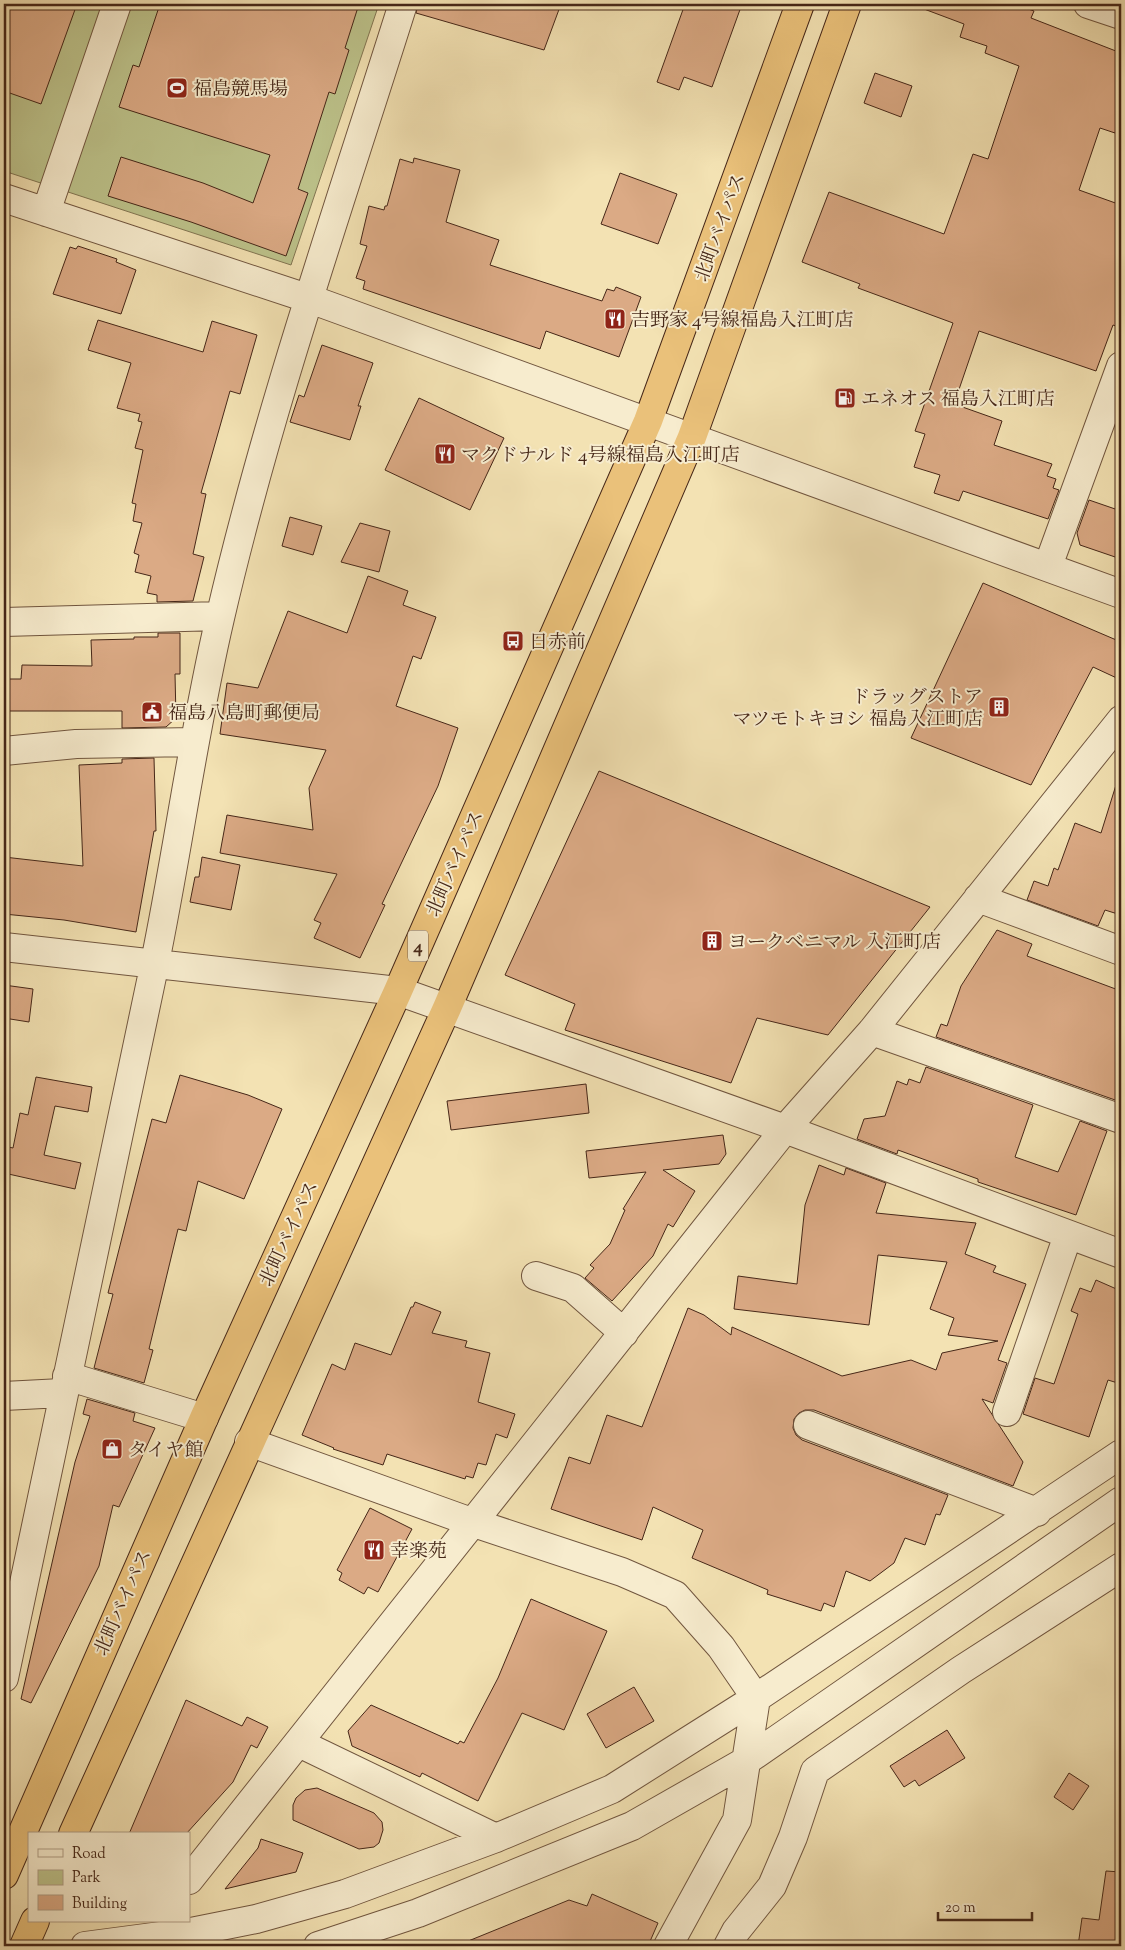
<svg xmlns="http://www.w3.org/2000/svg" width="1125" height="1950" font-family="'Sorts Mill Goudy','Noto Serif JP',serif">
<rect width="100%" height="100%" fill="#f3e2b3"/>
<filter id="stains"><feTurbulence type="fractalNoise" baseFrequency=".004" numOctaves="4"/><feColorMatrix values="0 0 0 0 .2 0 0 0 0 .09 0 0 0 0 .02 0 0 0 .5 -.17"/></filter>
<radialGradient id="worn" r=".72"><stop offset=".6" stop-color="#630" stop-opacity="0"/><stop offset="1" stop-color="#630" stop-opacity=".3"/></radialGradient>
<path fill="#bdc38b" stroke="#827552" d="M 4,4 L 379,4 L 291,265 L 4,171 Z"/>
<path fill="#dbaa85" stroke="#462718" d="M 4,4 L 77,4 L 41,104 L 4,91 Z
M 160,4 L 359,4 L 345,48 L 349,50 L 335,94 L 329,92 L 298,189 L 308,193 L 286,256 L 191,222 L 108,196 L 121,157 L 203,183 L 253,203 L 270,155 L 119,107 L 133,65 L 139,67 Z
M 418,4 L 561,4 L 544,50 L 416,13 Z
M 685,4 L 742,4 L 712,87 L 684,77 L 679,90 L 657,82 Z
M 916,4 L 1013,4 L 1034,11 L 1031,18 L 1121,53 L 1121,115 L 1115,133 L 1100,128 L 1079,190 L 1121,205 L 1121,328 L 1113,325 L 1096,371 L 979,331 L 954,404 L 1002,421 L 994,445 L 1052,464 L 1047,476 L 1056,479 L 1053,488 L 1059,490 L 1048,519 L 963,491 L 959,501 L 934,493 L 940,475 L 914,467 L 925,434 L 915,431 L 953,323 L 858,288 L 860,284 L 802,262 L 829,192 L 944,234 L 973,154 L 988,159 L 1019,66 L 985,53 L 987,46 L 960,37 L 964,24 L 916,6 Z
M 875,73 L 912,86 L 901,117 L 864,103 Z
M 414,158 L 460,170 L 446,222 L 499,240 L 490,265 L 602,301 L 607,289 L 614,291 L 616,287 L 641,297 L 619,357 L 546,331 L 540,349 L 363,289 L 365,281 L 356,278 L 367,246 L 360,244 L 369,206 L 384,210 L 385,206 L 387,206 L 400,159 L 413,163 Z
M 620,173 L 677,194 L 658,244 L 601,224 Z
M 78,246 L 117,259 L 116,262 L 136,270 L 121,314 L 53,294 L 70,247 L 76,249 Z
M 98,320 L 203,352 L 212,321 L 257,335 L 240,394 L 230,391 L 201,493 L 206,494 L 193,554 L 204,557 L 193,601 L 157,602 L 157,595 L 147,593 L 151,576 L 135,572 L 139,555 L 134,553 L 142,523 L 133,521 L 136,504 L 132,503 L 143,450 L 135,448 L 142,422 L 138,421 L 140,414 L 117,408 L 131,363 L 88,350 Z
M 322,345 L 373,363 L 358,406 L 361,406 L 350,440 L 290,422 L 299,395 L 304,397 Z
M 419,398 L 504,438 L 470,510 L 385,470 Z
M 1089,500 L 1121,511 L 1121,559 L 1080,545 L 1077,533 Z
M 290,517 L 322,526 L 313,555 L 282,546 Z
M 360,523 L 390,531 L 379,572 L 341,562 Z
M 368,576 L 408,591 L 403,605 L 436,617 L 421,659 L 413,656 L 396,706 L 458,728 L 438,786 L 382,904 L 385,905 L 360,958 L 314,938 L 321,923 L 314,920 L 337,874 L 220,853 L 227,815 L 313,830 L 309,788 L 326,750 L 220,734 L 227,683 L 258,688 L 288,611 L 347,633 Z
M 983,583 L 1121,642 L 1121,680 L 1093,667 L 1031,785 L 911,738 Z
M 158,633 L 180,633 L 180,674 L 175,674 L 176,718 L 166,727 L 122,728 L 122,711 L 4,711 L 4,679 L 21,679 L 22,665 L 92,666 L 91,640 L 134,639 L 134,637 L 158,637 Z
M 154,758 L 156,831 L 154,831 L 136,932 L 64,920 L 4,914 L 4,857 L 83,866 L 79,765 L 122,763 L 122,759 Z
M 599,771 L 930,907 L 828,1035 L 757,1018 L 731,1083 L 565,1030 L 575,1004 L 505,975 Z
M 1116,785 L 1121,785 L 1121,915 L 1105,910 L 1098,926 L 1027,900 L 1034,881 L 1048,886 L 1054,868 L 1058,870 L 1075,823 L 1101,833 Z
M 202,857 L 240,865 L 231,910 L 190,902 L 195,877 L 199,877 Z
M 997,930 L 1032,944 L 1027,956 L 1121,991 L 1121,1092 L 1118,1101 L 936,1037 L 941,1024 L 947,1026 L 961,986 Z
M 4,985 L 33,989 L 29,1022 L 4,1018 Z
M 926,1067 L 1033,1105 L 1015,1157 L 1058,1172 L 1080,1121 L 1107,1131 L 1076,1215 L 978,1182 L 978,1179 L 898,1150 L 897,1154 L 857,1139 L 864,1119 L 885,1116 L 897,1081 L 907,1085 L 909,1079 L 920,1083 Z
M 180,1075 L 248,1095 L 282,1109 L 244,1199 L 198,1181 L 186,1231 L 178,1229 L 149,1349 L 153,1350 L 144,1383 L 94,1368 L 113,1294 L 108,1293 L 152,1119 L 166,1123 Z
M 36,1077 L 92,1087 L 88,1112 L 55,1106 L 44,1155 L 81,1163 L 75,1189 L 4,1173 L 4,1146 L 13,1148 L 20,1113 L 28,1115 Z
M 586,1084 L 589,1113 L 451,1130 L 447,1101 Z
M 723,1135 L 726,1154 L 719,1164 L 663,1170 L 695,1191 L 673,1227 L 668,1224 L 653,1256 L 612,1301 L 585,1278 L 594,1268 L 590,1265 L 610,1244 L 625,1210 L 623,1209 L 646,1172 L 589,1178 L 586,1151 Z
M 819,1165 L 844,1175 L 846,1168 L 886,1183 L 876,1213 L 976,1223 L 965,1254 L 996,1266 L 993,1272 L 1026,1284 L 998,1360 L 1007,1363 L 993,1403 L 982,1399 L 1023,1462 L 1013,1486 L 814,1410 L 805,1410 L 799,1413 L 794,1419 L 793,1428 L 796,1435 L 802,1440 L 948,1495 L 940,1515 L 936,1514 L 925,1545 L 905,1538 L 894,1563 L 870,1581 L 846,1571 L 834,1607 L 824,1603 L 821,1611 L 767,1594 L 768,1590 L 692,1558 L 703,1530 L 653,1507 L 642,1540 L 551,1509 L 569,1457 L 590,1464 L 607,1415 L 642,1427 L 688,1308 L 704,1315 L 731,1335 L 732,1327 L 842,1376 L 911,1360 L 936,1370 L 942,1353 L 998,1341 L 948,1335 L 954,1318 L 930,1309 L 947,1262 L 878,1255 L 869,1325 L 734,1309 L 738,1276 L 797,1284 L 805,1205 Z
M 1096,1280 L 1121,1291 L 1121,1384 L 1108,1380 L 1089,1437 L 1023,1414 L 1035,1378 L 1054,1384 L 1078,1314 L 1071,1311 L 1080,1288 L 1091,1292 Z
M 415,1302 L 441,1312 L 432,1333 L 467,1341 L 465,1347 L 490,1353 L 478,1402 L 515,1414 L 507,1438 L 496,1434 L 486,1465 L 478,1463 L 473,1478 L 466,1476 L 465,1479 L 387,1454 L 383,1465 L 333,1449 L 334,1448 L 302,1435 L 332,1364 L 345,1370 L 355,1343 L 391,1355 L 411,1307 L 413,1307 Z
M 87,1399 L 135,1413 L 133,1421 L 155,1428 L 119,1507 L 113,1505 L 99,1566 L 31,1703 L 21,1699 L 75,1462 L 90,1416 L 83,1414 Z
M 370,1508 L 412,1529 L 378,1592 L 368,1587 L 364,1594 L 339,1580 L 342,1573 L 337,1570 Z
M 531,1599 L 607,1631 L 564,1730 L 522,1713 L 478,1801 L 422,1773 L 420,1777 L 352,1746 L 348,1731 L 371,1705 L 458,1744 L 460,1741 L 464,1743 L 498,1678 Z
M 634,1687 L 654,1721 L 606,1748 L 587,1714 Z
M 186,1700 L 242,1726 L 247,1717 L 268,1727 L 257,1748 L 251,1745 L 233,1782 L 186,1834 L 129,1834 Z
M 947,1730 L 965,1758 L 919,1786 L 915,1780 L 904,1787 L 890,1766 Z
M 1069,1773 L 1089,1786 L 1073,1810 L 1054,1797 Z
M 317,1788 L 374,1813 L 382,1822 L 383,1830 L 379,1843 L 374,1847 L 359,1849 L 293,1820 L 293,1805 L 296,1798 L 305,1790 Z
M 261,1839 L 303,1853 L 296,1872 L 225,1889 L 258,1848 Z
M 1106,1871 L 1121,1872 L 1121,1946 L 1078,1946 L 1082,1918 L 1099,1920 Z
M 592,1894 L 658,1923 L 648,1946 L 456,1946 L 569,1900 L 587,1906 Z"/>
<g fill="none" stroke-linecap="round" stroke-linejoin="round">
<g stroke="#71563f" stroke-width="30">
<path id="minor" d="M 1088,4 L 1121,15
M 4,198 L 310,299 L 1121,594
M 46,212 L 117,4
M 1048,566 L 1121,366
M 4,622 L 220,616
M 4,751 L 76,744 L 194,742
M 978,898 L 1121,951
M 4,947 L 398,991 L 785,1129 L 1121,1254
M 872,1031 L 1121,1119
M 536,1276 L 573,1288 L 624,1333
M 67,1376 L 204,1418
M 4,1396 L 62,1393
M 1007,1412 L 1068,1235
M 808,1425 L 1037,1512
M 249,1442 L 474,1523 L 622,1572 L 675,1595 L 721,1647 L 756,1698 L 737,1820 L 668,1946
M 4,1678 C 52,1441 106,1204 154,967 C 178,851 193,733 220,618 C 268,410 339,207 403,4
M 299,1743 L 496,1838
M 189,1880 L 785,1129 L 872,1031 L 1121,720
M 85,1946 L 191,1932 L 256,1919 L 345,1894 L 496,1838 L 612,1789 L 756,1698 L 1121,1454
M 318,1946 L 418,1913 L 632,1826 L 746,1761 L 1121,1501
M 728,1946 L 736,1931 L 772,1886 L 793,1837 L 815,1771 L 961,1670 L 1121,1567"/>
</g>
<g stroke="#462718" stroke-width="30">
<path id="highway" d="M 73,1834 L 447,1008 L 692,437 L 847,4
M 4,1875 L 204,1418 L 398,991 L 648,421 L 800,4
M 24,1946 L 35,1921"/>
</g>
<use href="#minor" stroke="#f7ecce" stroke-width="28"/>
<use href="#highway" stroke="#eac17a" stroke-width="28"/>
</g>
<defs>
<g id="stadium-square" transform="scale(1.125)"><rect x="-9" y="-9" width="18" height="18" rx="4" fill="#8f2418" stroke="#f7ecce"/><path d="M0-5a6.5 5 0 1 0 0 10a6.5 5 0 1 0 0-10ZM-3.5-1.8h7v3.6h-7Z" fill="#fff"/></g>
<g id="restaurant-square" transform="scale(1.125)"><rect x="-9" y="-9" width="18" height="18" rx="4" fill="#8f2418" stroke="#f7ecce"/><path d="M-5-6h1v4h1v-4h1v4h1v-4h1v5L-1.5 .5V6h-2V.5L-5-1ZM5-6V6H3V1.5H1.5Q1.5-4 5-6Z" fill="#fff"/></g>
<g id="fuel-square" transform="scale(1.125)"><rect x="-9" y="-9" width="18" height="18" rx="4" fill="#8f2418" stroke="#f7ecce"/><path d="M-5.5-6h7V0h2V4h1.3V-2.5L3-4.5l.8-.8L6-3V5H2.5V1h-1V6h-7ZM-4.2-4.7v3.2H.2V-4.7Z" fill="#fff"/></g>
<g id="bus-square" transform="scale(1.125)"><rect x="-9" y="-9" width="18" height="18" rx="4" fill="#8f2418" stroke="#f7ecce"/><path d="M-5-6H5V4H4V6H2V4H-2V6H-4V4H-5ZM-3.5-4V0h7V-4ZM-3.5 1.2v1.5H-2V1.2ZM2 1.2v1.5H3.5V1.2Z" fill="#fff"/></g>
<g id="building-square" transform="scale(1.125)"><rect x="-9" y="-9" width="18" height="18" rx="4" fill="#8f2418" stroke="#f7ecce"/><path d="M-4-6H4V6H1V3H-1V6H-4ZM-2.5-4.3h1.7v1.8h-1.7ZM.8-4.3h1.7v1.8H.8ZM-2.5-1h1.7V.8h-1.7ZM.8-1h1.7V.8H.8Z" fill="#fff"/></g>
<g id="civic-square" transform="scale(1.125)"><rect x="-9" y="-9" width="18" height="18" rx="4" fill="#8f2418" stroke="#f7ecce"/><path d="M-.6-6.5H3V-4.5H.6V-3L4-1V1h2V6H-6V1h2V-1L-.6-3ZM-1.2 2.5V6h2.4V2.5Z" fill="#fff"/></g>
<g id="shop-square" transform="scale(1.125)"><rect x="-9" y="-9" width="18" height="18" rx="4" fill="#8f2418" stroke="#f7ecce"/><path d="M-5-2.5h2.3a2.7 3.5 0 0 1 5.4 0H5L5.5 6h-11ZM-1.5-2.5h3a1.5 2.3 0 0 0-3 0Z" fill="#fff"/></g>
</defs>
<g fill-rule="evenodd">
<use href="#stadium-square" x="177" y="88"/>
<use href="#restaurant-square" x="615" y="319"/>
<use href="#fuel-square" x="845" y="398"/>
<use href="#restaurant-square" x="445" y="454"/>
<use href="#bus-square" x="513" y="641"/>
<use href="#building-square" x="999" y="707"/>
<use href="#civic-square" x="152" y="712"/>
<use href="#building-square" x="712" y="941"/>
<use href="#shop-square" x="112" y="1449"/>
<use href="#restaurant-square" x="374" y="1550"/>
</g>
<g text-anchor="middle" stroke-width="4" stroke-linejoin="round" paint-order="stroke">
<rect fill="#f7ecce" stroke="#7b624f" stroke-width="1" x="408" y="930.5" width="20" height="31" rx="4"/>
<g font-size="18" font-weight="bold" fill="#462718">
<text x="418" y="952">4</text>
</g>
<g font-size="19" fill="#462718" stroke="#f7ecce" text-anchor="start">
<text x="193" y="95">福島競馬場</text>
<text x="631" y="326">吉野家 4号線福島入江町店</text>
<text x="861" y="405">エネオス 福島入江町店</text>
<text x="461" y="461">マクドナルド 4号線福島入江町店</text>
<text x="529" y="648">日赤前</text>
<text x="983" y="703" text-anchor="end">ドラッグストア<tspan x="983" dy="22">マツモトキヨシ 福島入江町店</tspan></text>
<text x="168" y="719">福島八島町郵便局</text>
<text x="728" y="948">ヨークベニマル 入江町店</text>
<text x="128" y="1456">タイヤ館</text>
<text x="390" y="1557">幸楽苑</text>
</g>
<g font-size="19" fill="#462718" stroke="#f7ecce">
<text transform="translate(719 227) rotate(-70)" y="7">北町バイパス</text>
<text transform="translate(454 863) rotate(-66)" y="7">北町バイパス</text>
<text transform="translate(288 1233) rotate(-65)" y="7">北町バイパス</text>
<text transform="translate(122 1602) rotate(-66)" y="7">北町バイパス</text>
</g>
</g>
<rect width="1125" height="1950" fill="none" stroke="#f3e2b3" stroke-width="20"/>
<rect x="5" y="5" width="1115" height="1940" fill="none" stroke="#462718" stroke-width="2.5"/>
<rect x="10" y="10" width="1105" height="1930" fill="none" stroke="#462718"/>
<rect x="28" y="1832" width="162" height="90" fill="#f7ecce" stroke="#b09d85"/>
<rect x="38" y="1849" width="25" height="8" fill="#f7ecce" stroke="#b09d85"/>
<text x="72" y="1858" font-size="15" fill="#462718">Road</text>
<rect x="38" y="1870" width="25" height="15" fill="#bdc38b" stroke="#b09d85"/>
<text x="72" y="1882" font-size="15" fill="#462718">Park</text>
<rect x="38" y="1895" width="25" height="15" fill="#dbaa85" stroke="#b09d85"/>
<text x="72" y="1908" font-size="15" fill="#462718">Building</text>
<path d="M938 1912v8h94v-8" fill="none" stroke="#462718" stroke-width="2.5"/>
<text x="945" y="1912" font-size="15" fill="#462718" stroke="#f7ecce" stroke-width="4" paint-order="stroke">20 m</text>
<rect width="100%" height="100%" filter="url(#stains)"/>
<rect width="100%" height="100%" fill="url(#worn)"/>
</svg>
